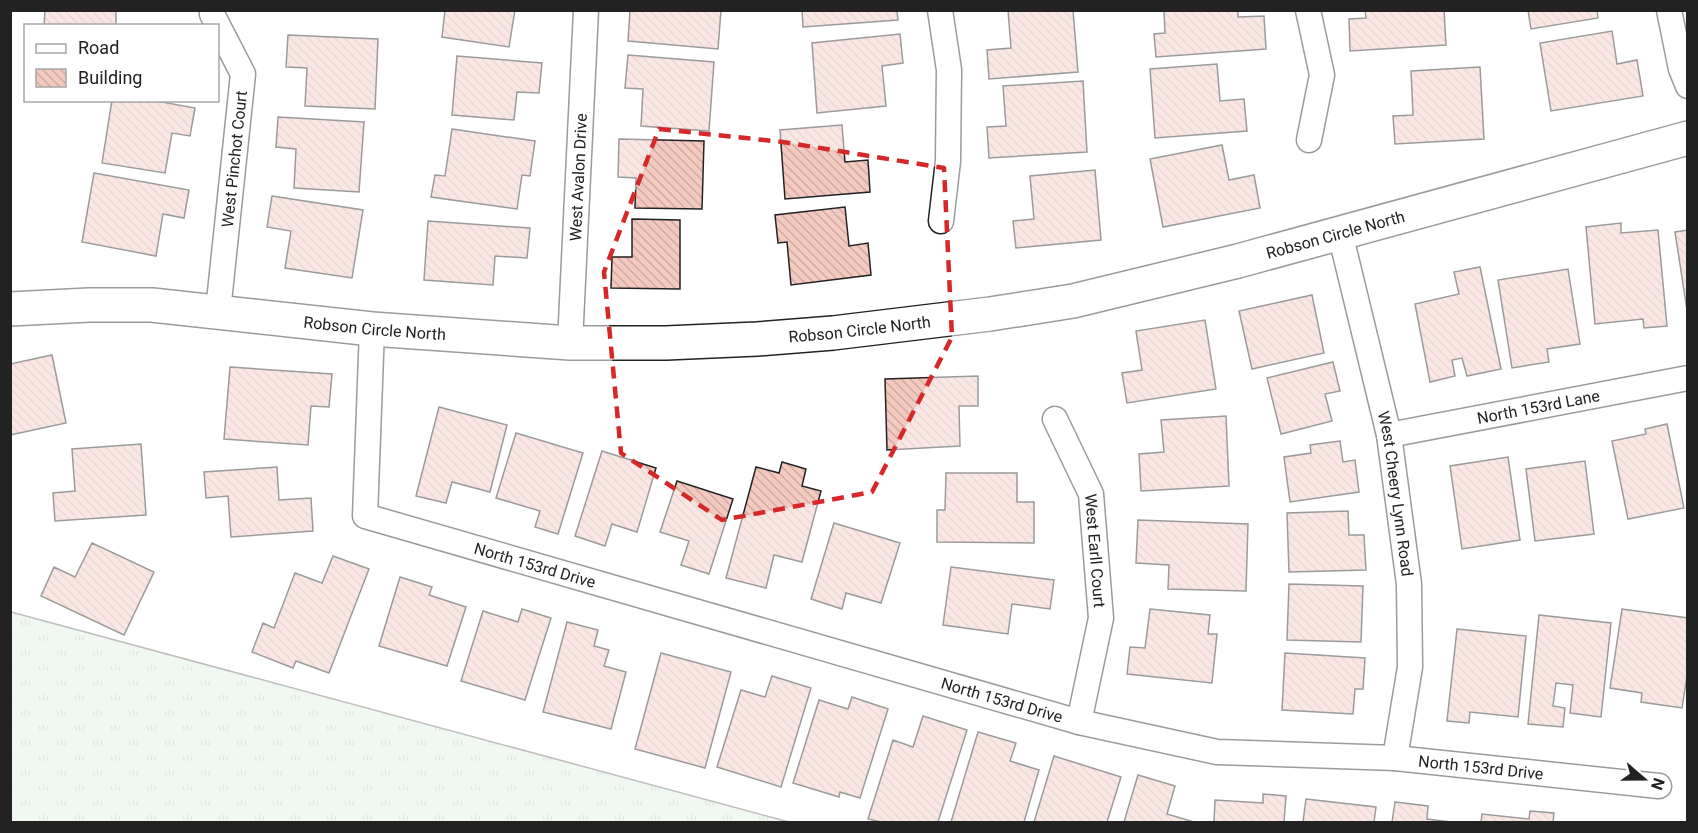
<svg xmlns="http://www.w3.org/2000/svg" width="1698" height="833" font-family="Roboto,sans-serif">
<defs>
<pattern id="grass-tufts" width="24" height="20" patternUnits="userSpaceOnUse" patternTransform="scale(1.5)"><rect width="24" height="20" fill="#e0efe3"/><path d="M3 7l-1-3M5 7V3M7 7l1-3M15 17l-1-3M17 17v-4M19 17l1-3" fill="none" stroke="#c0cdc2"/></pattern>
<pattern id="building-back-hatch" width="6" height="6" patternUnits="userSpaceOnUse" patternTransform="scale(1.5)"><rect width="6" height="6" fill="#f3c9c0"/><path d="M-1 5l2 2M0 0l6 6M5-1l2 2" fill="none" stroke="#d0aca5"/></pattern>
</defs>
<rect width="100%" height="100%" fill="#fff"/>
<path fill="url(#grass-tufts)" stroke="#6f6f6f" stroke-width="1.5" d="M 11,612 L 789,822 L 11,822 Z"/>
<path fill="url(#building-back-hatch)" stroke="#222" stroke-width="1.5" d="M 45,10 L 116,11 L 116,26 L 44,26 Z
M 445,10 L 515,10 L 509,47 L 442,37 Z
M 630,10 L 721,10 L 718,49 L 628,41 Z
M 802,10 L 897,10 L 898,20 L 803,27 Z
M 1008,10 L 1073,10 L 1078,72 L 989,79 L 987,50 L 1011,48 Z
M 1164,10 L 1238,10 L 1238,17 L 1264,16 L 1266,49 L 1156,57 L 1154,34 L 1165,33 Z
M 1365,10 L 1444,10 L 1446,45 L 1350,51 L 1349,19 L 1366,18 Z
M 1528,10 L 1597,10 L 1598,18 L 1531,29 Z
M 1612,31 L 1617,64 L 1637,60 L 1643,96 L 1551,111 L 1540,43 Z
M 900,34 L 903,63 L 882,66 L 886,106 L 817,113 L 812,43 Z
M 288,35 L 378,39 L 375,109 L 305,106 L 307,68 L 286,67 Z
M 628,55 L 714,62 L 709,131 L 641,126 L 643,89 L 625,88 Z
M 457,56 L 542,63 L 539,93 L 517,92 L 514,120 L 452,115 Z
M 1217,64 L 1220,101 L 1244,99 L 1247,131 L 1155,138 L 1150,69 Z
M 1480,67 L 1484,139 L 1395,144 L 1393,116 L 1413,115 L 1411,71 Z
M 1083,81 L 1087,152 L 989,158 L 987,127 L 1006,126 L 1003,86 Z
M 112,100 L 151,100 L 195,108 L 190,136 L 172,133 L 165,173 L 102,163 Z
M 278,117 L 364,122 L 359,192 L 294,188 L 296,149 L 276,147 Z
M 842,125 L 845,162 L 868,160 L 870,192 L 785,199 L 780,130 Z
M 452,129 L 535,141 L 530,176 L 522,175 L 517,209 L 431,197 L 435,175 L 445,176 Z
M 619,139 L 704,141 L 702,209 L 635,208 L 636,178 L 618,177 Z
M 1222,145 L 1229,180 L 1254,175 L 1260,208 L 1163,227 L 1150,159 Z
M 1095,170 L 1101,240 L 1016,248 L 1013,221 L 1034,219 L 1030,176 Z
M 94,173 L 189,190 L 184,218 L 163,214 L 156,256 L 82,242 Z
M 272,196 L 363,210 L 352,278 L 285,268 L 291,231 L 267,227 Z
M 845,207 L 849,246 L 868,243 L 871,275 L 791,285 L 787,242 L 778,243 L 775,215 Z
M 632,219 L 680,220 L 680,289 L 611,288 L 612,257 L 632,257 Z
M 428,221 L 530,228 L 527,258 L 495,256 L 493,285 L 424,280 Z
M 1621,223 L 1621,233 L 1658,230 L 1667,326 L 1644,328 L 1643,319 L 1595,324 L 1586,227 Z
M 1688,230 L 1688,310 L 1687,310 L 1675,232 Z
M 1480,267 L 1501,369 L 1467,376 L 1462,358 L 1452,360 L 1455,376 L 1430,382 L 1415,304 L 1459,294 L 1454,272 Z
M 1568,269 L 1580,344 L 1547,349 L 1549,362 L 1512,368 L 1498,280 Z
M 1312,295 L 1324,353 L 1252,369 L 1239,311 Z
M 1205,320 L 1216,389 L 1127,403 L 1122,373 L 1142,370 L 1136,331 Z
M 52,355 L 66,423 L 10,435 L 10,364 Z
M 1333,362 L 1340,391 L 1325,394 L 1332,421 L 1281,434 L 1267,378 Z
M 230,367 L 332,374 L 329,407 L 311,406 L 308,445 L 224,439 Z
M 978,376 L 978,406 L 959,406 L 960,446 L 887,450 L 885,379 Z
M 439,407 L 507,425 L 490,492 L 452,482 L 446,503 L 416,496 Z
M 1226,416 L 1229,486 L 1141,491 L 1139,454 L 1164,452 L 1161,420 Z
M 1667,424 L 1684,508 L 1628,519 L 1612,441 L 1646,434 L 1645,429 Z
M 516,433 L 583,453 L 558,534 L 535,527 L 540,511 L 496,498 Z
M 1340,441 L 1343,462 L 1355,460 L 1359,492 L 1290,502 L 1284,457 L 1311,453 L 1310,445 Z
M 141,444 L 146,515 L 55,521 L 53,493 L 75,491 L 72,449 Z
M 602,451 L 656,468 L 637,532 L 612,524 L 605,546 L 575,536 Z
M 1508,457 L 1520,540 L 1462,549 L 1450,466 Z
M 1585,461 L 1594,534 L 1535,541 L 1526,469 Z
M 782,462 L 806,469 L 802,486 L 821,491 L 802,562 L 774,555 L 766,588 L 726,578 L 756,467 L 779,473 Z
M 277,467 L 279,500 L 311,498 L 313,531 L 231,537 L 228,496 L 206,498 L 204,472 Z
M 946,473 L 1017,473 L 1017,502 L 1034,502 L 1034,543 L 937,542 L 937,510 L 945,510 Z
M 677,481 L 733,499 L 709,574 L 681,565 L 689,541 L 660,532 Z
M 1348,511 L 1349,535 L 1364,535 L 1366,570 L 1289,572 L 1287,513 Z
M 1138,520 L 1248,524 L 1246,591 L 1168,589 L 1169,565 L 1136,563 Z
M 834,523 L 900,543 L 881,603 L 846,593 L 842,609 L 811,599 Z
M 92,543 L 154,572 L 124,635 L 41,596 L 54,567 L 75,577 Z
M 333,556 L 369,569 L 329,673 L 296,661 L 293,668 L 252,652 L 263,623 L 274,628 L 295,573 L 322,583 Z
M 951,567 L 1054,580 L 1050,609 L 1012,604 L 1008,634 L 943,625 Z
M 400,577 L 432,587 L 429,595 L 466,607 L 447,666 L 379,646 Z
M 1289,584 L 1363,586 L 1361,642 L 1287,640 Z
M 522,609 L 551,618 L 525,700 L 461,681 L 483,611 L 518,622 Z
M 1150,609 L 1210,615 L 1208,634 L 1217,634 L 1212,683 L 1127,674 L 1130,647 L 1145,648 Z
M 1622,609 L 1688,618 L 1688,670 L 1682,708 L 1641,702 L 1642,693 L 1610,688 Z
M 1539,615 L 1611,623 L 1601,717 L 1570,713 L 1573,685 L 1556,683 L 1553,706 L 1565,708 L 1563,727 L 1528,724 Z
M 567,622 L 598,630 L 594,646 L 609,650 L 604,666 L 626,672 L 611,729 L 543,712 Z
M 1457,629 L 1526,636 L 1518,717 L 1470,712 L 1469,723 L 1447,721 Z
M 661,653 L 731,672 L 705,768 L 635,749 Z
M 1285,653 L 1365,658 L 1363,689 L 1355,689 L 1353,714 L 1282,710 Z
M 772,676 L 811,688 L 781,787 L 717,767 L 741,690 L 765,697 Z
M 852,697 L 888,709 L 860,798 L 840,792 L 839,797 L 793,783 L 819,700 L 848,709 Z
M 923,716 L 967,730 L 938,822 L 881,822 L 868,819 L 893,740 L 913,747 Z
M 978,732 L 1016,743 L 1010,761 L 1039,770 L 1024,822 L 951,822 Z
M 1054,756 L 1121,777 L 1107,822 L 1034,822 Z
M 1138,775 L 1175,786 L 1167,814 L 1194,822 L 1124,822 Z
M 1263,794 L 1286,796 L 1284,822 L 1214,822 L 1215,800 L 1263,803 Z
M 1306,799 L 1376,807 L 1374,822 L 1303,822 Z
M 1395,802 L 1428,806 L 1427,819 L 1451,822 L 1392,822 Z
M 1530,811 L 1554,813 L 1553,822 L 1481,822 L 1482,814 L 1529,819 Z"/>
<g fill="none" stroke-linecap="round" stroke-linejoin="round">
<g stroke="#222" stroke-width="27">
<g id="street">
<path d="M 940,10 L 949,70 L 948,161 L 941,221"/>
<path d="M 1308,10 L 1322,75 L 1309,140"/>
<path d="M 1669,10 L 1681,69 L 1688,86"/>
<path d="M 212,14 L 243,74 L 218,311"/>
<path id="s1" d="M 1340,233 L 1389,435 L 1409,584 L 1410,667 L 1395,758"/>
<path id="s2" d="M 372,329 L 365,516 L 1079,722 L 1217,752 L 1395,758 L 1659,786"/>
<path id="s3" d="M 570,343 L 586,10"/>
<path id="s4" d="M 1055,419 L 1091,494 L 1101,618 L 1079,722"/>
<path id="s5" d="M 1389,435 L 1688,378"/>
</g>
</g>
<g stroke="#222" stroke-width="36">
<g id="secondary">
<path id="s6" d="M 10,309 L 89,305 L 152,305 L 372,329 L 570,343 L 666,343 L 757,339 L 833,333 L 990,314 L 1073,301 L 1238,261 L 1688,138"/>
</g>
</g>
<use href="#street" stroke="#fff" stroke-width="24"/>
<use href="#secondary" stroke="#fff" stroke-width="33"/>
</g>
<path d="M0 0H1698V833H0ZM 659,129 L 783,142 L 944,168 L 952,337 L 872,492 L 722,520 L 621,453 L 604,272 Z" fill="#fff" fill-opacity=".55" fill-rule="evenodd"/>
<path fill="none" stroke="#d62828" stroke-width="4.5" stroke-dasharray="12 8" stroke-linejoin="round" d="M 659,129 L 783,142 L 944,168 L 952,337 L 872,492 L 722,520 L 621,453 L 604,272 Z"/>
<g text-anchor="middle" stroke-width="4.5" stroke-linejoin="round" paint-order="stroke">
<g font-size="16" fill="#222" stroke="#fff">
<text transform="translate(234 159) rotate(-84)" y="6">West Pinchot Court</text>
<text dy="6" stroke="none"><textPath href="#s3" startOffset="166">West Avalon Drive</textPath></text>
<text dy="6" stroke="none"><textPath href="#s6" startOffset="1338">Robson Circle North</textPath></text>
<text dy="6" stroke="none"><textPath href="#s6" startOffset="366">Robson Circle North</textPath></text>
<text dy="6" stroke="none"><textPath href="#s6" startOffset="852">Robson Circle North</textPath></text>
<text dy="6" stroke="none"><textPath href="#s5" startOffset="152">North 153rd Lane</textPath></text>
<text dy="6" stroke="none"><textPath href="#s1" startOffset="267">West Cheery Lynn Road</textPath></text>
<text dy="6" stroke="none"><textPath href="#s4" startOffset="140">West Earll Court</textPath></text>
<text dy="6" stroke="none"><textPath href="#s2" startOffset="364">North 153rd Drive</textPath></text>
<text dy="6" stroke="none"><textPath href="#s2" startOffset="850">North 153rd Drive</textPath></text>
<text dy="6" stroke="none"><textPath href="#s2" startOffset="1336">North 153rd Drive</textPath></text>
</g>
</g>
<rect width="1698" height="833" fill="none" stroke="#222222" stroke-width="24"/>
<rect x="24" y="24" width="195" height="78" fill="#ffffff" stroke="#a7a7a7" stroke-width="1.5"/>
<rect x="36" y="44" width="30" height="9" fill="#ffffff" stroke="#a7a7a7" stroke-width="1.5"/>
<text x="78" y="54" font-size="18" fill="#222222">Road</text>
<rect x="36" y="69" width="30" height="18" fill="url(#building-back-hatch)" stroke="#a7a7a7" stroke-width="1.5"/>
<text x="78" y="84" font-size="18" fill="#222222">Building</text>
<g transform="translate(1644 779) rotate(110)" stroke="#ffffff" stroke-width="4.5" paint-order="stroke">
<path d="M0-4.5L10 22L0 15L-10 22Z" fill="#222222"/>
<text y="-9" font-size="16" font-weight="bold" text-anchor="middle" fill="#222222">N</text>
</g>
</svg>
